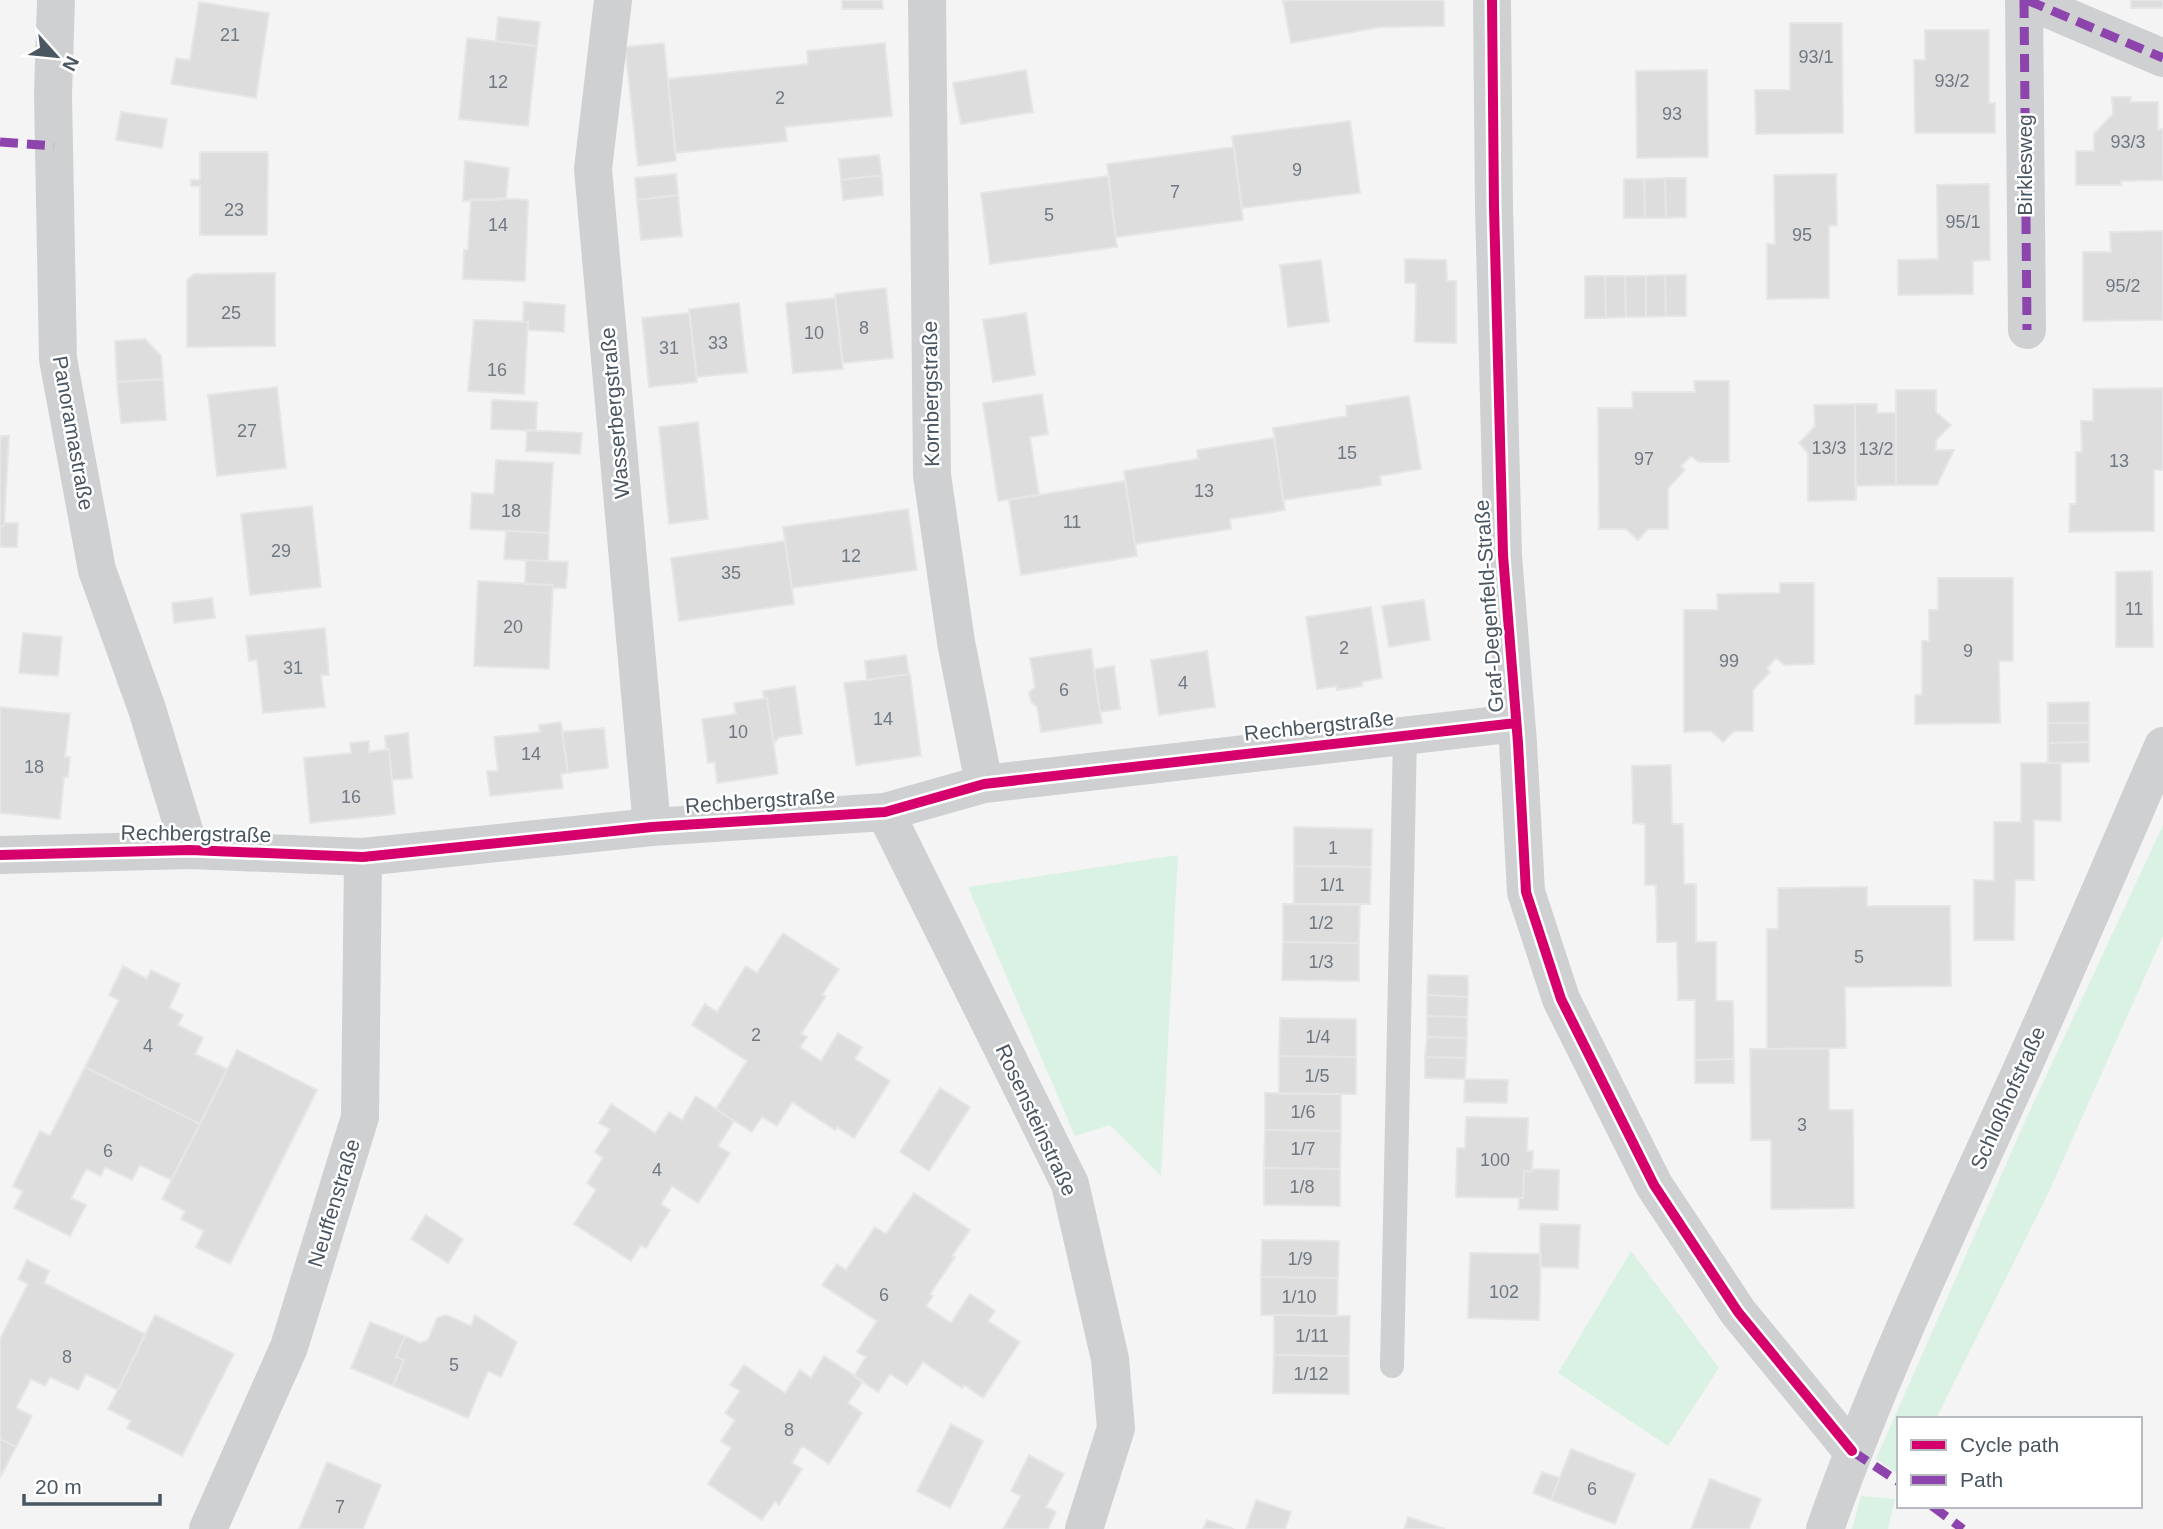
<svg xmlns="http://www.w3.org/2000/svg" width="2163" height="1529" font-family="Arial,sans-serif">
<rect width="100%" height="100%" fill="#f4f4f4"/>
<path fill="#d9f2e3" d="M 2163,825 L 2163,936 L 2047,1196 L 1936,1419 L 1899,1419 L 1899,1475 L 1876,1459 L 2026,1119 Z
M 1178,855 L 1161,1176 L 1110,1125 L 1075,1136 L 968,887 Z
M 1631,1251 L 1719,1368 L 1668,1446 L 1558,1373 Z
M 1861,1496 L 1895,1499 L 1888,1529 L 1852,1529 Z"/>
<path fill="#ddddde" stroke="#e5e6e7" stroke-width="2" d="M 842,0 L 882,0 L 883,9 L 842,9 Z
M 1292,0 L 1444,0 L 1444,26 L 1381,27 L 1291,43 L 1283,1 Z
M 2131,0 L 2163,0 L 2163,8 L 2131,8 Z
M 199,2 L 269,13 L 256,98 L 171,84 L 176,58 L 190,60 Z
M 498,17 L 540,22 L 537,46 L 496,41 Z
M 1790,23 L 1842,23 L 1843,133 L 1756,134 L 1755,90 L 1790,90 Z
M 1925,30 L 1989,30 L 1989,103 L 1995,103 L 1995,133 L 1915,133 L 1914,60 L 1925,60 Z
M 467,38 L 537,46 L 528,126 L 459,119 Z
M 664,43 L 676,161 L 638,166 L 625,47 Z
M 885,43 L 892,116 L 785,127 L 787,141 L 676,153 L 668,79 L 808,64 L 807,51 Z
M 1026,70 L 1033,112 L 961,124 L 953,83 Z
M 1707,70 L 1708,157 L 1637,158 L 1636,71 Z
M 2112,97 L 2131,97 L 2130,102 L 2158,102 L 2158,130 L 2163,129 L 2163,180 L 2121,181 L 2121,185 L 2076,185 L 2076,151 L 2094,151 L 2094,134 L 2113,114 Z
M 121,112 L 167,119 L 162,148 L 116,140 Z
M 1350,121 L 1360,193 L 1242,208 L 1232,136 Z
M 1234,147 L 1243,220 L 1116,237 L 1107,164 Z
M 200,152 L 268,152 L 267,235 L 200,235 L 200,186 L 191,186 L 191,180 L 200,180 Z
M 879,155 L 882,175 L 841,180 L 839,159 Z
M 465,161 L 509,168 L 506,199 L 463,201 Z
M 676,174 L 678,195 L 637,200 L 635,178 Z
M 1836,174 L 1837,225 L 1829,226 L 1829,298 L 1767,299 L 1767,244 L 1775,244 L 1774,175 Z
M 882,175 L 883,195 L 843,200 L 841,180 Z
M 1108,176 L 1117,247 L 990,264 L 981,193 Z
M 1665,178 L 1686,178 L 1686,217 L 1666,218 Z
M 1665,178 L 1666,218 L 1645,218 L 1644,179 Z
M 1624,179 L 1644,179 L 1645,218 L 1624,218 Z
M 1989,184 L 1990,260 L 1973,261 L 1973,294 L 1898,295 L 1898,260 L 1938,259 L 1937,185 Z
M 678,195 L 682,236 L 641,240 L 637,200 Z
M 498,198 L 528,200 L 525,281 L 463,279 L 464,250 L 468,250 L 471,199 L 498,200 Z
M 2163,231 L 2163,320 L 2083,321 L 2083,252 L 2111,252 L 2110,232 Z
M 1405,259 L 1446,260 L 1447,281 L 1456,281 L 1456,343 L 1415,342 L 1416,283 L 1405,283 Z
M 1321,260 L 1329,322 L 1288,327 L 1280,265 Z
M 275,273 L 275,346 L 187,347 L 187,280 L 194,274 Z
M 1665,275 L 1686,275 L 1686,316 L 1666,316 Z
M 1665,275 L 1666,316 L 1646,317 L 1646,276 Z
M 1585,276 L 1605,276 L 1606,318 L 1585,318 Z
M 1605,276 L 1625,276 L 1626,317 L 1606,318 Z
M 1625,276 L 1646,276 L 1646,317 L 1626,317 Z
M 886,288 L 893,358 L 843,363 L 835,294 Z
M 835,298 L 843,369 L 793,373 L 786,303 Z
M 524,302 L 565,305 L 564,332 L 528,330 L 528,322 L 523,322 Z
M 739,303 L 747,372 L 697,377 L 689,309 Z
M 689,313 L 697,382 L 649,387 L 642,318 Z
M 1026,313 L 1035,375 L 993,382 L 983,320 Z
M 474,320 L 528,322 L 524,394 L 468,391 Z
M 145,339 L 161,356 L 163,379 L 117,382 L 115,341 Z
M 163,379 L 166,420 L 121,423 L 117,382 Z
M 1694,381 L 1729,381 L 1729,462 L 1699,462 L 1691,456 L 1681,466 L 1685,470 L 1668,488 L 1668,529 L 1648,529 L 1638,540 L 1626,529 L 1599,529 L 1598,408 L 1633,408 L 1632,392 L 1695,392 Z
M 277,387 L 286,468 L 217,476 L 208,395 Z
M 2163,388 L 2163,470 L 2154,470 L 2154,531 L 2069,532 L 2070,504 L 2076,504 L 2076,452 L 2082,452 L 2081,421 L 2093,421 L 2093,389 Z
M 1896,390 L 1936,390 L 1936,412 L 1951,425 L 1936,440 L 1936,450 L 1954,450 L 1937,485 L 1896,485 Z
M 1042,394 L 1048,434 L 1030,437 L 1039,495 L 998,501 L 983,403 Z
M 1409,396 L 1421,469 L 1380,476 L 1381,485 L 1283,500 L 1273,428 L 1347,416 L 1346,406 Z
M 492,400 L 537,402 L 536,431 L 491,429 Z
M 1855,404 L 1856,500 L 1808,501 L 1808,453 L 1799,443 L 1815,426 L 1814,405 Z
M 1855,404 L 1877,404 L 1877,413 L 1896,413 L 1896,485 L 1855,486 Z
M 698,422 L 708,519 L 669,524 L 659,427 Z
M 527,430 L 582,433 L 580,454 L 526,451 Z
M 0,436 L 9,436 L 4,526 L 0,526 Z
M 1274,438 L 1285,510 L 1230,519 L 1231,529 L 1135,544 L 1124,471 L 1198,459 L 1197,450 Z
M 496,460 L 553,463 L 549,533 L 470,529 L 472,493 L 494,494 Z
M 1125,481 L 1137,556 L 1021,575 L 1009,500 Z
M 312,506 L 321,587 L 250,595 L 241,514 Z
M 908,509 L 917,570 L 792,588 L 783,527 Z
M 4,523 L 18,523 L 17,547 L 0,547 L 0,526 L 4,526 Z
M 506,531 L 549,533 L 548,561 L 504,559 Z
M 785,541 L 794,604 L 679,621 L 671,558 Z
M 526,560 L 568,562 L 566,588 L 553,588 L 553,585 L 525,584 Z
M 2152,571 L 2153,647 L 2116,647 L 2116,572 Z
M 1938,578 L 2013,578 L 2013,661 L 1999,661 L 2000,723 L 1915,724 L 1915,695 L 1922,695 L 1922,641 L 1929,641 L 1929,610 L 1938,610 Z
M 478,581 L 553,585 L 549,669 L 474,666 Z
M 1780,583 L 1814,583 L 1814,664 L 1784,665 L 1776,658 L 1767,668 L 1770,672 L 1753,690 L 1753,731 L 1734,731 L 1723,742 L 1711,731 L 1684,732 L 1684,610 L 1718,610 L 1717,594 L 1780,593 Z
M 212,598 L 215,618 L 174,623 L 172,603 Z
M 1424,600 L 1430,640 L 1389,647 L 1382,606 Z
M 1371,607 L 1382,678 L 1362,682 L 1363,686 L 1337,690 L 1337,686 L 1317,689 L 1306,617 Z
M 325,628 L 329,675 L 321,675 L 325,707 L 263,713 L 257,660 L 249,661 L 246,636 Z
M 23,633 L 62,637 L 58,676 L 19,673 Z
M 1091,649 L 1102,723 L 1041,732 L 1037,707 L 1031,702 L 1029,693 L 1035,687 L 1030,658 Z
M 1207,651 L 1215,707 L 1159,715 L 1151,660 Z
M 906,655 L 909,674 L 867,680 L 865,661 Z
M 1114,666 L 1120,709 L 1100,712 L 1094,669 Z
M 910,674 L 921,756 L 856,765 L 844,683 Z
M 795,686 L 802,734 L 779,737 L 774,744 L 767,698 L 764,699 L 763,691 Z
M 767,698 L 778,774 L 717,783 L 715,762 L 708,763 L 702,719 L 736,714 L 734,703 Z
M 2089,702 L 2089,723 L 2048,723 L 2048,703 Z
M 0,707 L 70,714 L 65,757 L 70,757 L 68,777 L 64,777 L 60,819 L 0,813 Z
M 561,722 L 568,773 L 561,774 L 563,788 L 490,796 L 487,771 L 498,771 L 494,737 L 540,732 L 539,725 Z
M 2048,723 L 2089,723 L 2089,742 L 2048,743 Z
M 604,728 L 608,768 L 568,773 L 562,732 Z
M 408,733 L 412,778 L 392,780 L 389,749 L 386,750 L 385,736 Z
M 369,741 L 369,752 L 389,749 L 395,814 L 310,823 L 304,758 L 351,753 L 350,743 Z
M 2089,742 L 2089,762 L 2048,763 L 2048,743 Z
M 2021,763 L 2061,763 L 2061,821 L 2034,820 L 2034,880 L 2015,880 L 2014,940 L 1974,940 L 1974,880 L 1994,881 L 1994,822 L 2021,822 Z
M 1671,765 L 1672,824 L 1683,824 L 1684,884 L 1696,884 L 1696,942 L 1716,942 L 1716,1001 L 1733,1001 L 1734,1059 L 1695,1060 L 1695,1000 L 1678,1000 L 1677,942 L 1657,942 L 1656,885 L 1645,885 L 1645,824 L 1633,823 L 1632,766 Z
M 1294,827 L 1372,829 L 1371,867 L 1294,866 Z
M 1294,866 L 1371,867 L 1370,904 L 1294,904 Z
M 1867,887 L 1867,906 L 1950,906 L 1951,986 L 1845,987 L 1846,1048 L 1767,1049 L 1767,929 L 1778,929 L 1778,888 Z
M 1283,904 L 1360,905 L 1359,943 L 1283,942 Z
M 783,933 L 839,969 L 822,995 L 826,996 L 801,1034 L 807,1037 L 800,1047 L 821,1061 L 838,1033 L 862,1047 L 855,1059 L 890,1081 L 854,1138 L 837,1127 L 835,1130 L 792,1102 L 777,1126 L 762,1117 L 752,1132 L 716,1109 L 747,1061 L 692,1025 L 705,1004 L 717,1012 L 746,966 L 757,973 Z
M 1283,942 L 1359,943 L 1359,981 L 1282,980 Z
M 123,966 L 147,979 L 151,970 L 180,984 L 169,1008 L 183,1015 L 178,1025 L 203,1038 L 195,1054 L 227,1069 L 200,1124 L 85,1067 L 119,1000 L 109,995 Z
M 1428,975 L 1468,976 L 1468,997 L 1427,995 Z
M 1427,995 L 1468,997 L 1467,1017 L 1427,1016 Z
M 1427,1016 L 1467,1017 L 1467,1038 L 1427,1037 Z
M 1280,1018 L 1356,1019 L 1356,1057 L 1279,1056 Z
M 1427,1037 L 1467,1038 L 1466,1058 L 1425,1057 Z
M 1750,1049 L 1829,1049 L 1829,1110 L 1853,1110 L 1854,1208 L 1771,1209 L 1771,1140 L 1751,1140 Z
M 237,1050 L 317,1090 L 230,1264 L 196,1247 L 204,1231 L 181,1219 L 185,1211 L 162,1199 Z
M 1279,1056 L 1356,1057 L 1356,1094 L 1279,1094 Z
M 1425,1057 L 1466,1058 L 1465,1079 L 1425,1078 Z
M 1734,1059 L 1734,1083 L 1695,1083 L 1695,1060 Z
M 85,1067 L 200,1124 L 171,1180 L 140,1165 L 132,1180 L 105,1167 L 101,1176 L 86,1169 L 71,1198 L 86,1205 L 70,1236 L 14,1208 L 23,1191 L 13,1186 L 40,1131 L 50,1136 Z
M 1465,1079 L 1508,1080 L 1507,1103 L 1464,1102 Z
M 940,1088 L 970,1107 L 929,1171 L 900,1152 Z
M 1265,1093 L 1341,1094 L 1341,1131 L 1265,1130 Z
M 696,1096 L 734,1121 L 718,1146 L 730,1153 L 698,1203 L 672,1186 L 661,1204 L 670,1210 L 646,1248 L 641,1245 L 631,1261 L 574,1224 L 596,1190 L 587,1183 L 603,1158 L 595,1152 L 610,1129 L 599,1123 L 611,1104 L 655,1133 L 669,1112 L 682,1120 Z
M 1466,1117 L 1528,1118 L 1527,1151 L 1533,1151 L 1532,1169 L 1532,1172 L 1524,1171 L 1523,1198 L 1456,1197 L 1457,1148 L 1465,1148 Z
M 1265,1130 L 1341,1131 L 1340,1169 L 1264,1168 Z
M 1264,1168 L 1340,1169 L 1340,1206 L 1264,1205 Z
M 1532,1169 L 1559,1170 L 1558,1210 L 1519,1209 L 1519,1198 L 1523,1198 L 1524,1171 L 1532,1172 Z
M 914,1193 L 970,1230 L 952,1256 L 955,1257 L 930,1294 L 933,1296 L 926,1306 L 951,1323 L 970,1294 L 995,1311 L 988,1321 L 1020,1342 L 983,1398 L 964,1385 L 962,1388 L 923,1362 L 907,1385 L 890,1374 L 878,1392 L 854,1376 L 866,1357 L 857,1352 L 877,1321 L 822,1285 L 837,1264 L 846,1270 L 875,1227 L 886,1234 Z
M 426,1215 L 463,1239 L 448,1263 L 411,1239 Z
M 1540,1224 L 1580,1225 L 1578,1268 L 1540,1267 Z
M 1262,1240 L 1339,1241 L 1338,1278 L 1261,1277 Z
M 1470,1253 L 1541,1254 L 1539,1320 L 1468,1318 Z
M 27,1260 L 49,1271 L 44,1283 L 145,1334 L 118,1390 L 86,1374 L 78,1390 L 50,1377 L 45,1386 L 31,1379 L 16,1408 L 32,1416 L 16,1447 L 0,1439 L 0,1339 L 28,1284 L 18,1279 Z
M 1261,1277 L 1338,1278 L 1337,1316 L 1261,1315 Z
M 155,1315 L 234,1354 L 182,1456 L 127,1428 L 131,1421 L 108,1409 Z
M 446,1315 L 471,1326 L 475,1315 L 517,1342 L 501,1377 L 488,1371 L 468,1418 L 393,1386 L 404,1360 L 396,1357 L 405,1336 L 420,1343 L 428,1340 L 437,1318 Z
M 1274,1315 L 1350,1316 L 1349,1356 L 1274,1355 Z
M 370,1322 L 405,1336 L 396,1357 L 404,1360 L 393,1386 L 351,1368 Z
M 1274,1355 L 1349,1356 L 1349,1394 L 1273,1393 Z
M 824,1356 L 863,1381 L 848,1403 L 862,1413 L 829,1464 L 802,1446 L 792,1463 L 802,1469 L 779,1505 L 775,1501 L 762,1520 L 708,1484 L 731,1448 L 721,1441 L 735,1420 L 725,1413 L 740,1391 L 730,1385 L 744,1365 L 785,1393 L 800,1370 L 811,1378 Z
M 951,1424 L 983,1441 L 950,1508 L 917,1491 Z
M 0,1439 L 16,1447 L 1,1476 L 0,1475 Z
M 1571,1449 L 1635,1474 L 1615,1524 L 1551,1500 Z
M 1029,1455 L 1064,1474 L 1046,1507 L 1056,1512 L 1048,1529 L 1003,1529 L 1021,1496 L 1011,1491 Z
M 327,1462 L 381,1485 L 363,1529 L 299,1529 Z
M 1542,1472 L 1560,1478 L 1551,1500 L 1533,1493 Z
M 1710,1479 L 1761,1499 L 1749,1529 L 1691,1529 Z
M 1256,1500 L 1291,1512 L 1285,1529 L 1246,1529 Z
M 1408,1517 L 1445,1529 L 1404,1529 Z
M 1207,1520 L 1234,1529 L 1203,1529 Z"/>
<g fill="none" stroke-linecap="round" stroke-linejoin="round">
<path stroke="#ced0d2" stroke-width="24" d="M 1392,1366 L 1405,736"/>
<path stroke="#ced0d2" stroke-width="38" d="M 56,0 L 53,94 L 58,359 L 97,570 L 147,709 L 190,850
M 613,0 L 593,169 L 652,827
M 927,0 L 932,475 L 956,642 L 984,784
M 1492,0 L 1494,207 L 1503,555 L 1518,743 L 1526,892 L 1561,999 L 1654,1185 L 1738,1312 L 1852,1451
M 2024,0 L 2027,330
M 2027,0 L 2163,58
M 885,812 L 1070,1184 L 1110,1359 L 1116,1428 L 1084,1529
M 0,855 L 190,850 L 363,857 L 652,827 L 885,812 L 984,784 L 1516,723
M 208,1529 L 289,1347 L 360,1117 L 363,857
M 1825,1529 C 1878,1379 1946,1235 2012,1091 C 2064,976 2113,861 2163,746"/>
<path stroke="#8e44ad" stroke-width="9" stroke-dasharray="18 9" stroke-linecap="butt" d="M 2024,0 L 2027,330
M 2027,0 L 2163,58
M 0,142 L 54,146
M 1852,1451 L 1899,1482
M 1932,1506 L 1963,1529"/>
<g stroke="#fff" stroke-width="15">
<path id="cycleway" d="M 1492,0 L 1494,207 L 1503,555 L 1518,743 L 1526,892 L 1561,999 L 1654,1185 L 1738,1312 L 1852,1451
M 0,855 L 190,850 L 363,857 L 652,827 L 885,812 L 984,784 L 1516,723"/>
</g>
<use href="#cycleway" stroke="#d6006c" stroke-width="10"/>
</g>
<g text-anchor="middle" stroke-width="5" stroke-linejoin="round" paint-order="stroke">
<g font-size="18" fill="#707881">
<text x="230" y="41">21</text>
<text x="1816" y="63">93/1</text>
<text x="1952" y="87">93/2</text>
<text x="498" y="88">12</text>
<text x="780" y="104">2</text>
<text x="1672" y="120">93</text>
<text x="2128" y="148">93/3</text>
<text x="1297" y="176">9</text>
<text x="1175" y="198">7</text>
<text x="234" y="216">23</text>
<text x="1049" y="221">5</text>
<text x="1963" y="228">95/1</text>
<text x="498" y="231">14</text>
<text x="1802" y="241">95</text>
<text x="2123" y="292">95/2</text>
<text x="231" y="319">25</text>
<text x="864" y="334">8</text>
<text x="814" y="339">10</text>
<text x="718" y="349">33</text>
<text x="669" y="354">31</text>
<text x="497" y="376">16</text>
<text x="247" y="437">27</text>
<text x="1829" y="454">13/3</text>
<text x="1876" y="455">13/2</text>
<text x="1347" y="459">15</text>
<text x="1644" y="465">97</text>
<text x="2119" y="467">13</text>
<text x="1204" y="497">13</text>
<text x="511" y="517">18</text>
<text x="1072" y="528">11</text>
<text x="281" y="557">29</text>
<text x="851" y="562">12</text>
<text x="731" y="579">35</text>
<text x="2134" y="615">11</text>
<text x="513" y="633">20</text>
<text x="1344" y="654">2</text>
<text x="1968" y="657">9</text>
<text x="1729" y="667">99</text>
<text x="293" y="674">31</text>
<text x="1183" y="689">4</text>
<text x="1064" y="696">6</text>
<text x="883" y="725">14</text>
<text x="738" y="738">10</text>
<text x="531" y="760">14</text>
<text x="34" y="773">18</text>
<text x="351" y="803">16</text>
<text x="1333" y="854">1</text>
<text x="1332" y="891">1/1</text>
<text x="1321" y="929">1/2</text>
<text x="1859" y="963">5</text>
<text x="1321" y="968">1/3</text>
<text x="756" y="1041">2</text>
<text x="1318" y="1043">1/4</text>
<text x="148" y="1052">4</text>
<text x="1317" y="1082">1/5</text>
<text x="1303" y="1118">1/6</text>
<text x="1802" y="1131">3</text>
<text x="1303" y="1155">1/7</text>
<text x="108" y="1157">6</text>
<text x="1495" y="1166">100</text>
<text x="657" y="1176">4</text>
<text x="1302" y="1193">1/8</text>
<text x="1300" y="1265">1/9</text>
<text x="1504" y="1298">102</text>
<text x="884" y="1301">6</text>
<text x="1299" y="1303">1/10</text>
<text x="1312" y="1342">1/11</text>
<text x="67" y="1363">8</text>
<text x="454" y="1371">5</text>
<text x="1311" y="1380">1/12</text>
<text x="789" y="1436">8</text>
<text x="1592" y="1495">6</text>
<text x="340" y="1513">7</text>
</g>
<g font-size="21" fill="#4a5661" stroke="#fff">
<text transform="translate(2025 165) rotate(-90)" y="7">Birklesweg</text>
<text transform="translate(931 394) rotate(-91)" y="7">Kornbergstraße</text>
<text transform="translate(615 413) rotate(-95)" y="7">Wasserbergstraße</text>
<text transform="translate(73 433) rotate(80)" y="7">Panoramastraße</text>
<text transform="translate(1489 606) rotate(-94)" y="7">Graf-Degenfeld-Straße</text>
<text transform="translate(1319 726) rotate(-6)" y="7">Rechbergstraße</text>
<text transform="translate(760 801) rotate(-4)" y="7">Rechbergstraße</text>
<text transform="translate(196 834) rotate(1)" y="7">Rechbergstraße</text>
<text transform="translate(2008 1098) rotate(-66)" y="7">Schloßhofstraße</text>
<text transform="translate(1036 1120) rotate(65)" y="7">Rosensteinstraße</text>
<text transform="translate(334 1203) rotate(-73)" y="7">Neuffenstraße</text>
</g>
</g>
<rect x="1897" y="1417" width="245" height="91" fill="#ffffff" stroke="#b7bbc0" stroke-width="2"/>
<rect x="1911" y="1440" width="35" height="10" fill="#d6006c" stroke="#b7bbc0" stroke-width="2"/>
<text x="1960" y="1452" font-size="21" fill="#4a5661">Cycle path</text>
<rect x="1911" y="1475" width="35" height="10" fill="#8e44ad" stroke="#b7bbc0" stroke-width="2"/>
<text x="1960" y="1487" font-size="21" fill="#4a5661">Path</text>
<g transform="translate(56 56) rotate(117)" stroke="#ffffff" stroke-width="5" paint-order="stroke">
<path d="M0-5L12 26L0 18L-12 26Z" fill="#4a5661"/>
<text y="-10" font-size="19" font-weight="bold" text-anchor="middle" fill="#4a5661">N</text>
</g>
<path d="M24 1494v10h136v-10" fill="none" stroke="#4a5661" stroke-width="3.5"/>
<text x="35" y="1494" font-size="21" fill="#4a5661" stroke="#ffffff" stroke-width="5" paint-order="stroke">20 m</text>
</svg>
